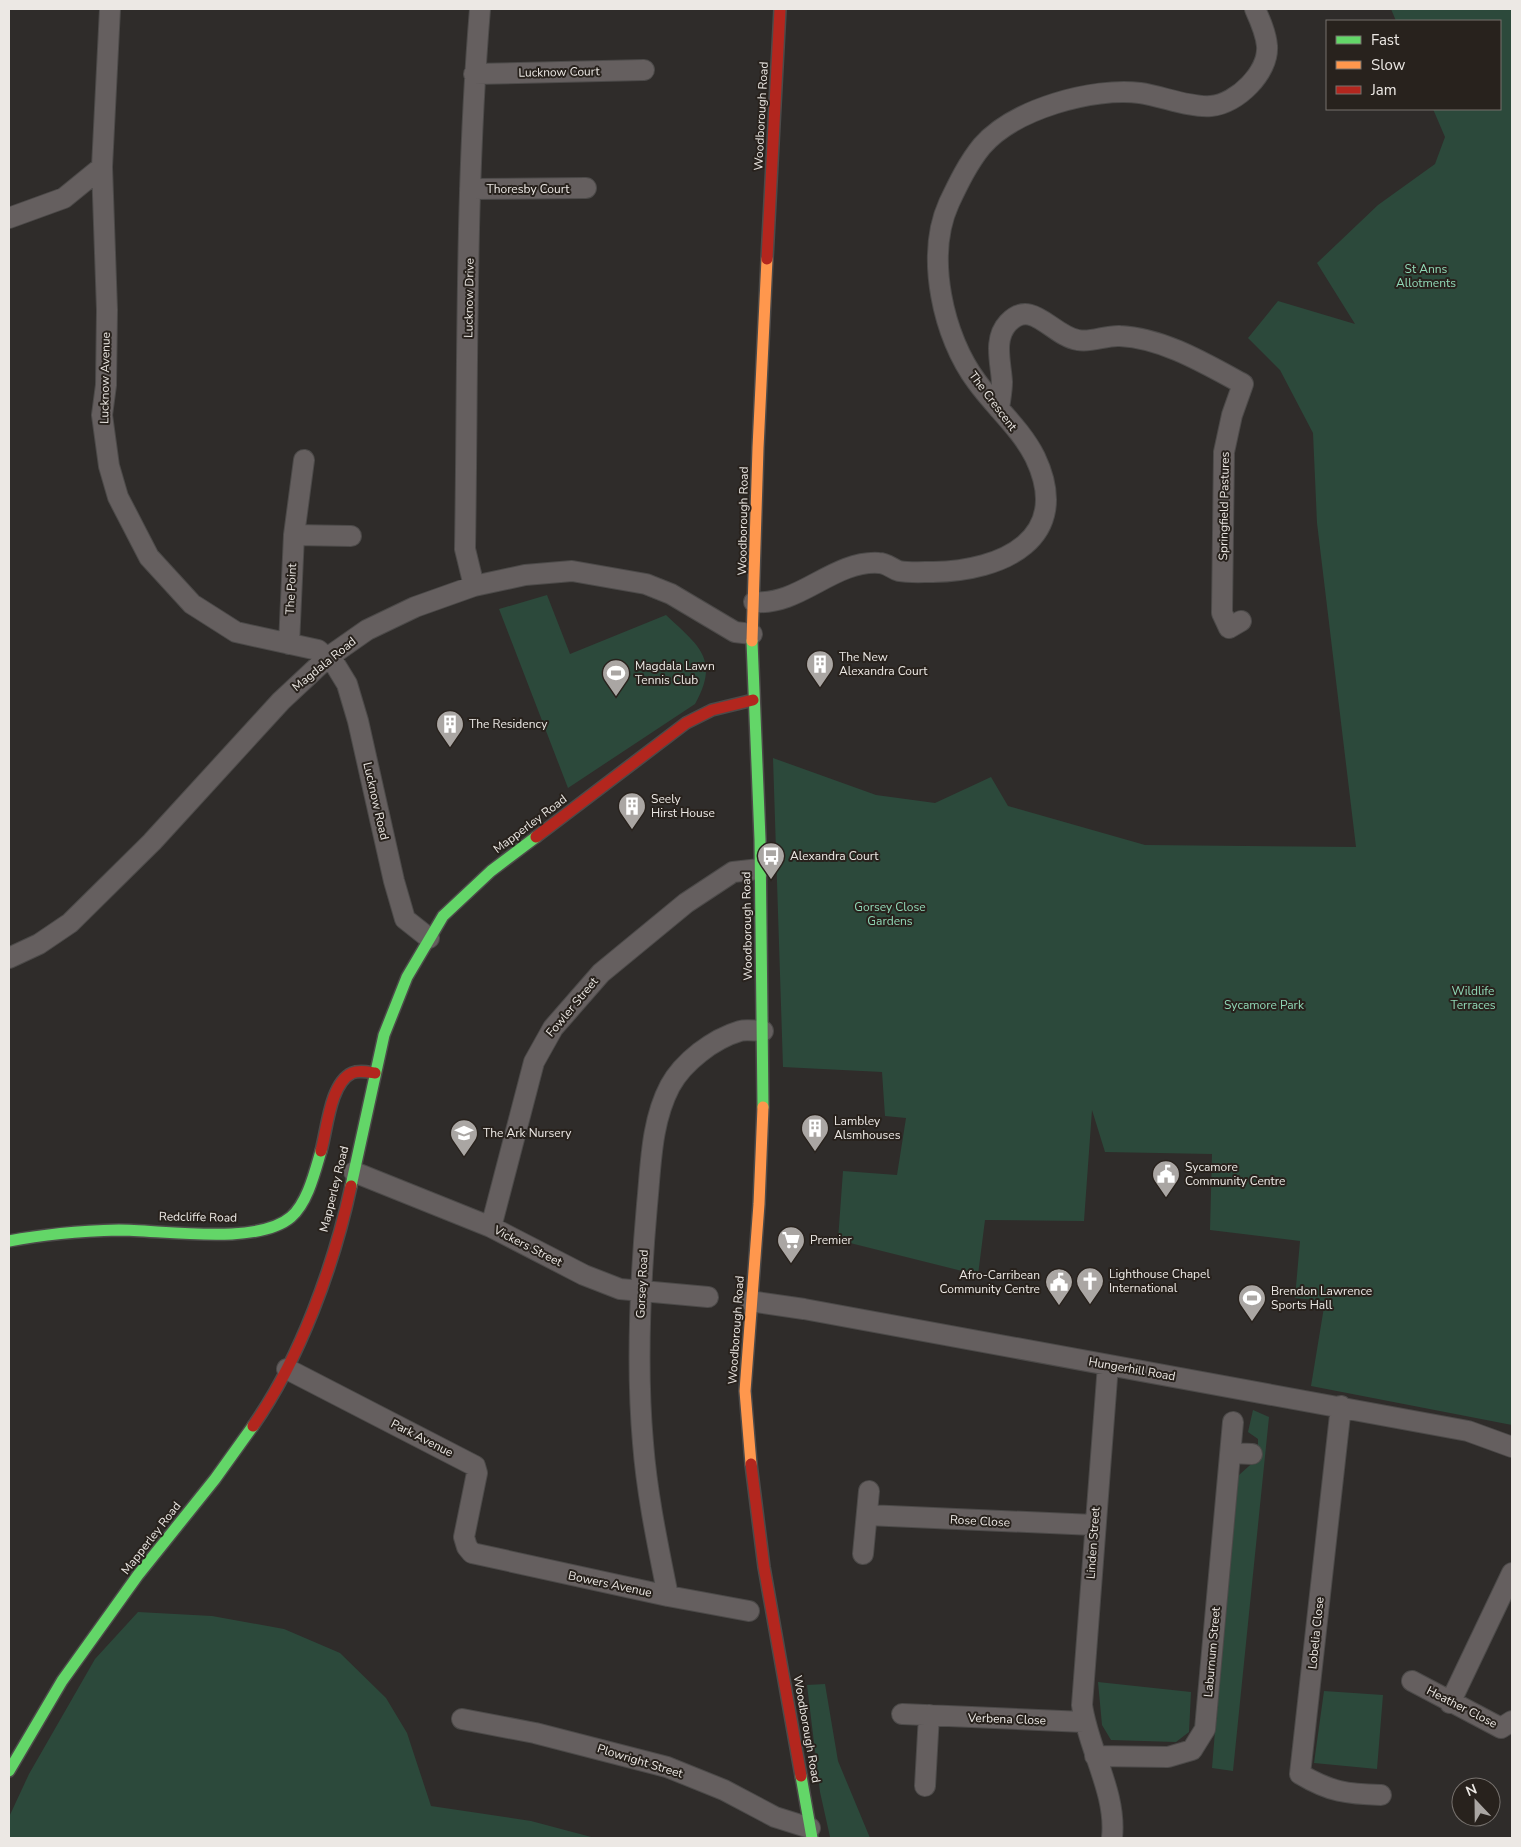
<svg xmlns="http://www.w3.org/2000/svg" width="1521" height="1847" font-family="'Nunito Sans',sans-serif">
<rect width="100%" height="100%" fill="#2f2c2a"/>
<path fill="#2c493b" d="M 1391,9 L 1512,9 L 1512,1425 L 1311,1386 L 1325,1301 L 1295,1298 L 1300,1241 L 1210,1230 L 1212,1154 L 1105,1152 L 1092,1110 L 1084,1221 L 985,1220 L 978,1275 L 838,1240 L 843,1171 L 897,1175 L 906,1118 L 885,1116 L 882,1072 L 783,1067 L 773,758 L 876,795 L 935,803 L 991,777 L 1008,806 L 1145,845 L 1356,847 L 1317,523 L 1313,433 L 1280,370 L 1248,338 L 1278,301 L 1355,324 L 1317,263 L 1378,205 L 1435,164 L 1445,137 L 1433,109 L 1500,109 L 1500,21 L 1396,21 Z
M 547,595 L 570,654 L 666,615 C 699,646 720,659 695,704 L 568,788 L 499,609 Z
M 1253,1410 L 1269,1417 L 1233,1771 L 1212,1768 L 1235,1483 L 1239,1475 L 1258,1458 L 1258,1439 L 1248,1432 Z
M 138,1612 L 212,1616 L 284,1629 L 340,1653 L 386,1698 L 407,1733 L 431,1806 L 531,1821 L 595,1838 L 9,1838 L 9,1817 L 29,1774 L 95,1659 Z
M 1098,1682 L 1191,1692 L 1189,1732 L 1176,1742 L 1111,1740 L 1102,1725 Z
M 825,1684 L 838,1761 L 870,1838 L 830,1837 L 820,1792 L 807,1685 Z
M 1324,1691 L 1383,1695 L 1377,1769 L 1314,1763 Z"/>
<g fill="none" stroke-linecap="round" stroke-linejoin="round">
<g stroke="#4c4a49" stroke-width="22">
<path id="street" d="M 110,9 L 102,167 L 107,310 L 106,385 L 102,415 L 109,466 L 118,497 L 149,557 L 192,604 L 236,632 L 318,650 L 336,666 L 347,684 L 358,721 L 394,881 L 405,919 L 429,938
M 474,74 L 644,70
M 470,189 L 586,188
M 9,218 L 64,198 L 102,167
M 999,409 C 1000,400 1002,391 1002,382 C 1001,363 993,339 1008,323 C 1032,297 1052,336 1078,340 C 1091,343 1106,335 1120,336 C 1163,338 1206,364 1243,384 L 1232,415 L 1224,452 L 1222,613 L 1229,628 L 1241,621
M 294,535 L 351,536
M 474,586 L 465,549 C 468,369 465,188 480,9
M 754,602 C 800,606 833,560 879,563 C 887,563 892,569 899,571 C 909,573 923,572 933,572 C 1002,571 1074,539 1035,457 C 1021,429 995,407 977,382 C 943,337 925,256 949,203 C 958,184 968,163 982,146 C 1014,109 1093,87 1140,93 C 1162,96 1190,108 1211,106 C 1237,104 1269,72 1267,46 C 1266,33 1260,20 1255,9
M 289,644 L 294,535 L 304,460
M 9,958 L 39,944 L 70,923 L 152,842 L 281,701 L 327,658 L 367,630 L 415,607 L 474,586 L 525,575 L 572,571 L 646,584 L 671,594 L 735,632 L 752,634
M 354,1172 L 491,1227 L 584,1275 L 620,1289 L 708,1297
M 491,1227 L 534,1062 L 553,1028 L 601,973 L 686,903 L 733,872 L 760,869
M 750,1301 L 804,1309 L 1468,1431 L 1512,1447
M 1108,1365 L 1082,1705 C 1088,1749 1117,1793 1112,1838
M 287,1369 L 475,1466 L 477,1473 L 464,1537 L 467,1547 L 472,1553 L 668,1596 L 749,1611
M 1341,1406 L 1300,1774 C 1330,1792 1347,1794 1381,1795
M 1231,1453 L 1252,1454
M 867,1515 L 1094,1525
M 863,1554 L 869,1491
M 668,1596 C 658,1546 647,1495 643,1443 C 636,1364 640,1284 647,1205 C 651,1165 651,1122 670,1086 C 683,1062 713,1039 740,1031 C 747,1029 755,1031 763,1031
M 1412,1681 L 1501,1728 L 1512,1721
M 1450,1703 L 1512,1573
M 902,1714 L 1084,1722
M 462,1719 L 535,1733 L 667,1767 L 724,1790 L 775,1817 L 810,1828
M 1095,1756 L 1168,1757 L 1192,1750 L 1205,1729 L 1233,1422
M 925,1786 L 929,1715"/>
</g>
<g stroke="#4c4a49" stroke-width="14">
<path id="fast" d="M 752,641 L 760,839 L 763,1107
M 351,1186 L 384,1035 L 407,977 L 443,916 L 491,871 L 536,837
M 9,1241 C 45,1234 82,1231 119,1230 C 163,1230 257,1246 291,1217 C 308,1202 315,1171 321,1151
M 9,1771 L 62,1681 L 138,1575 L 215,1479 L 253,1426
M 801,1776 L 812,1838"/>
</g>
<g stroke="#4c4a49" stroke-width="14">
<path id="slow" d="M 752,641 L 758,448 L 767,259
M 751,1464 L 745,1391 L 759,1204 L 763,1107"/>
</g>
<g stroke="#4c4a49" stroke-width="14">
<path id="jam" d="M 767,259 L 780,9
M 536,837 L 686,723 L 712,710 L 753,700
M 321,1151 C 327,1130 330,1083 352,1073 C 359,1070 368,1072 375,1073
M 253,1426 C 300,1359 334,1265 351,1186
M 751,1464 L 764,1567 L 801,1776"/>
</g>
<use href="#street" stroke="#655f5f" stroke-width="20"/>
<use href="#fast" stroke="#63d668" stroke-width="11"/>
<use href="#slow" stroke="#ff974d" stroke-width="11"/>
<use href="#jam" stroke="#b3261e" stroke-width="11"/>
</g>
<defs>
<g id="building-pin" transform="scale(1.4375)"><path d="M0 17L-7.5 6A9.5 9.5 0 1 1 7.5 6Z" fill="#aaa6a3" stroke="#28221d"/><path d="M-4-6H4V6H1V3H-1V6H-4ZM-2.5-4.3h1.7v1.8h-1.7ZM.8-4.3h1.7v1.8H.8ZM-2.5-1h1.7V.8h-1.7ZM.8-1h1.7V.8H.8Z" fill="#fff"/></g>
<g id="stadium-pin" transform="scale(1.4375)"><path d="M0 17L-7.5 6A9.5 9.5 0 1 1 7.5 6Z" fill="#aaa6a3" stroke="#28221d"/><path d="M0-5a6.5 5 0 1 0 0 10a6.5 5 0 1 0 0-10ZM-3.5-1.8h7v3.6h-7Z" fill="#fff"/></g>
<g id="bus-pin" transform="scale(1.4375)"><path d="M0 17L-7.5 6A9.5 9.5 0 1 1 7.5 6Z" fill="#aaa6a3" stroke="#28221d"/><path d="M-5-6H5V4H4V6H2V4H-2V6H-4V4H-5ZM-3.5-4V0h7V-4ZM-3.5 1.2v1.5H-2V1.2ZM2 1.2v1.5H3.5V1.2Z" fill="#fff"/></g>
<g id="school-pin" transform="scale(1.4375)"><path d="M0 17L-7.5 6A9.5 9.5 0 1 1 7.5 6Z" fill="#aaa6a3" stroke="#28221d"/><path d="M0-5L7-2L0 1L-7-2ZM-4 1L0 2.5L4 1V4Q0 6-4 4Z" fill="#fff"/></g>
<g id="civic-pin" transform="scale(1.4375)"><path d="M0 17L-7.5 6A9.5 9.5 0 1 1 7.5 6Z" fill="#aaa6a3" stroke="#28221d"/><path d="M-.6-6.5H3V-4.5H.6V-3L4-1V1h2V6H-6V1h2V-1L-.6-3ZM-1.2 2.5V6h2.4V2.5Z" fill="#fff"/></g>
<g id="supermarket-pin" transform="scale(1.4375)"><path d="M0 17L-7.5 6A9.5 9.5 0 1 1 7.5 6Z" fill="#aaa6a3" stroke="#28221d"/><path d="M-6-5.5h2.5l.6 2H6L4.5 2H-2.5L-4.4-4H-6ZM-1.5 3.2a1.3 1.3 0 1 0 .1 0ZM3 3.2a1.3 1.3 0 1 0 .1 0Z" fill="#fff"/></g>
<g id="church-pin" transform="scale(1.4375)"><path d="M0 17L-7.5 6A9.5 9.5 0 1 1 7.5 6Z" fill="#aaa6a3" stroke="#28221d"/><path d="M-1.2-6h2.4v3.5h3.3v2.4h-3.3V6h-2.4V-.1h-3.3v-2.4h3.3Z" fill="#fff"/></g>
</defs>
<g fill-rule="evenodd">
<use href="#building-pin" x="820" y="664"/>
<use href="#stadium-pin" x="616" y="673"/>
<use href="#building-pin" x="450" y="724"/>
<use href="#building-pin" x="632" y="806"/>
<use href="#bus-pin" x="771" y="856"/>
<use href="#building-pin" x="815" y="1128"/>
<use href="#school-pin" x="464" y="1133"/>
<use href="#civic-pin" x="1166" y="1174"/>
<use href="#supermarket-pin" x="791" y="1240"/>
<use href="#church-pin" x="1090" y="1281"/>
<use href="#civic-pin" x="1059" y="1282"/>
<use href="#stadium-pin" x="1252" y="1298"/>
</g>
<g text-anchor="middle" stroke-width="4" stroke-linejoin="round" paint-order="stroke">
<g font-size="12" fill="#ece8e4" stroke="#28221d">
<text transform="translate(559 72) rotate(-1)" y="4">Lucknow Court</text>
<text transform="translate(761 116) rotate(-87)" y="4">Woodborough Road</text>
<text x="528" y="193">Thoresby Court</text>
<text transform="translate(469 298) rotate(-89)" y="4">Lucknow Drive</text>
<text transform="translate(105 378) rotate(-89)" y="4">Lucknow Avenue</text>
<text transform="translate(993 401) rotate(53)" y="4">The Crescent</text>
<text transform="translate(1224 506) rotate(-89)" y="4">Springfield Pastures</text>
<text transform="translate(743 521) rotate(-89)" y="4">Woodborough Road</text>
<text transform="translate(291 589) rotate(-87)" y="4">The Point</text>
<text transform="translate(324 664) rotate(-39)" y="4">Magdala Road</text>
<text transform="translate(376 801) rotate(77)" y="4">Lucknow Road</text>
<text transform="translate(530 824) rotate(-37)" y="4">Mapperley Road</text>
<text transform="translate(747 926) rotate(-91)" y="4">Woodborough Road</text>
<text transform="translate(572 1007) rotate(-50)" y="4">Fowler Street</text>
<text transform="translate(334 1189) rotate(-76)" y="4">Mapperley Road</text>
<text transform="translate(198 1217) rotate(1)" y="4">Redcliffe Road</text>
<text transform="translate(528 1246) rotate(27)" y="4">Vickers Street</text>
<text transform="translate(642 1284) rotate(-87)" y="4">Gorsey Road</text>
<text transform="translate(736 1330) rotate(-86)" y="4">Woodborough Road</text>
<text transform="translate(1132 1369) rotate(10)" y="4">Hungerhill Road</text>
<text transform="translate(422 1438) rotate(27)" y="4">Park Avenue</text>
<text transform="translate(980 1521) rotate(3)" y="4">Rose Close</text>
<text transform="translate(151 1538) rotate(-52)" y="4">Mapperley Road</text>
<text transform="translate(1093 1543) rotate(-86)" y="4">Linden Street</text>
<text transform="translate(610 1584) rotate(12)" y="4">Bowers Avenue</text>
<text transform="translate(1316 1633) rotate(-84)" y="4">Lobelia Close</text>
<text transform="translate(1212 1652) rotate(-85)" y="4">Laburnum Street</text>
<text transform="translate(1462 1707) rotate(27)" y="4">Heather Close</text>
<text transform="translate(1007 1719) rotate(2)" y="4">Verbena Close</text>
<text transform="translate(807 1729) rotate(80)" y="4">Woodborough Road</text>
<text transform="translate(640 1761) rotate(17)" y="4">Plowright Street</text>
</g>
<g font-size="12" fill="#91d9b7" stroke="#28221d">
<text x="1426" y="273">St Anns<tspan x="1426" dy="14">Allotments</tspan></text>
<text x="890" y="911">Gorsey Close<tspan x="890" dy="14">Gardens</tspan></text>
<text x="1473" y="995">Wildlife<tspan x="1473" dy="14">Terraces</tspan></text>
<text x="1264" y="1009">Sycamore Park</text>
</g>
<g font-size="12" fill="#ece8e4" stroke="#28221d" text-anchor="start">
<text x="839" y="661">The New<tspan x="839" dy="14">Alexandra Court</tspan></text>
<text x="635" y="670">Magdala Lawn<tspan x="635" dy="14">Tennis Club</tspan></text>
<text x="469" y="728">The Residency</text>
<text x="651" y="803">Seely<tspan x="651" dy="14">Hirst House</tspan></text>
<text x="790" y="860">Alexandra Court</text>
<text x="834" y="1125">Lambley<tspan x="834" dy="14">Alsmhouses</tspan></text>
<text x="483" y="1137">The Ark Nursery</text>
<text x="1185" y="1171">Sycamore<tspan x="1185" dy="14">Community Centre</tspan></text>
<text x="810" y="1244">Premier</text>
<text x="1109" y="1278">Lighthouse Chapel<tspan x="1109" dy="14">International</tspan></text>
<text x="1040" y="1279" text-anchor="end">Afro-Carribean<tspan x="1040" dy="14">Community Centre</tspan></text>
<text x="1271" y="1295">Brendon Lawrence<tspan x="1271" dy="14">Sports Hall</tspan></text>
</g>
</g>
<rect width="1521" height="1847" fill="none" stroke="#ece8e4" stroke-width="20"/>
<rect x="1326" y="20" width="175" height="90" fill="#28221d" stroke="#76716d"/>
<rect x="1336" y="36" width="25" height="8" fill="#63d668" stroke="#76716d"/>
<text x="1371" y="45" font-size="15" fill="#ece8e4">Fast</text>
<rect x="1336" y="61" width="25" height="8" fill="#ff974d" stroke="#76716d"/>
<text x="1371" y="70" font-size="15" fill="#ece8e4">Slow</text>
<rect x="1336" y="86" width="25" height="8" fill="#b3261e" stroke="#76716d"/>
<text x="1371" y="95" font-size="15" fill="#ece8e4">Jam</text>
<g transform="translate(1476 1802) rotate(338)"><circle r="24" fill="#28221d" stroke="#76716d"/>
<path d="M0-4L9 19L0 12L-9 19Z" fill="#aaa6a3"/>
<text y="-8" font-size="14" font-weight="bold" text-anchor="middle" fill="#ece8e4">N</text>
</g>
</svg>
